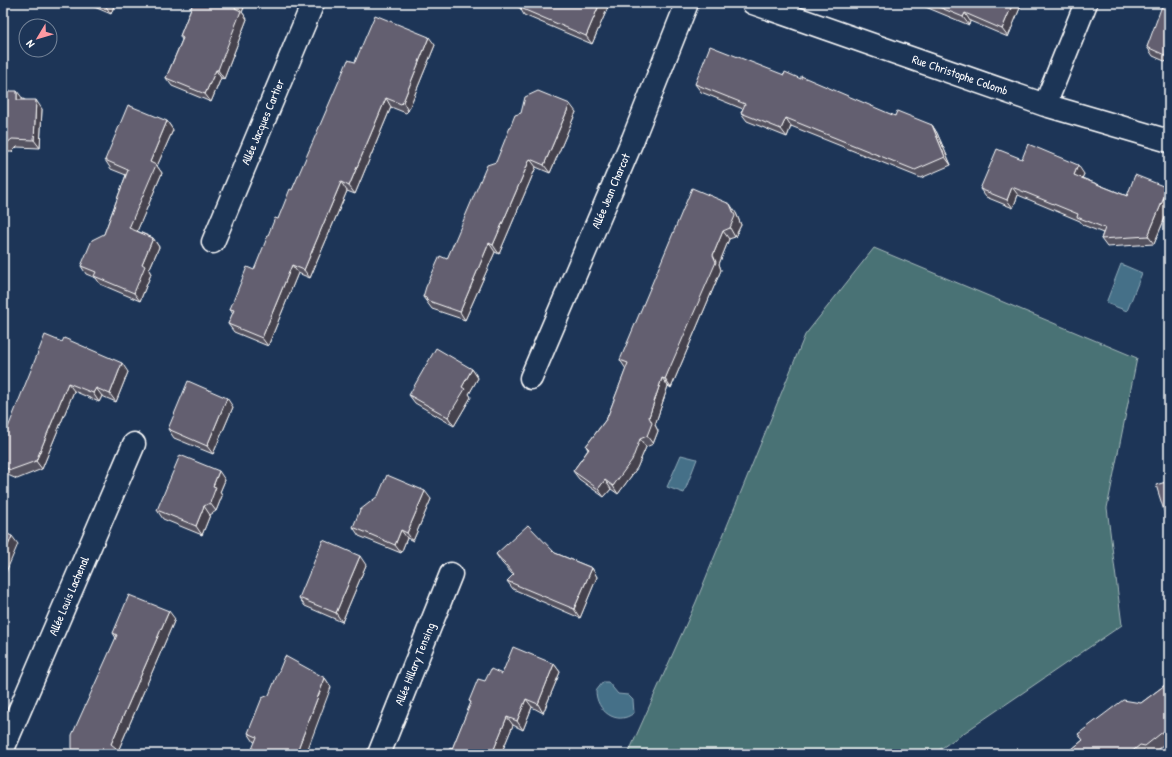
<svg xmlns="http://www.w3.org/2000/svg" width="1172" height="757" font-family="'Patrick Hand',sans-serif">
<rect width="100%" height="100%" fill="#1d3557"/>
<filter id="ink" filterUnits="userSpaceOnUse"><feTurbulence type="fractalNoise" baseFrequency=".025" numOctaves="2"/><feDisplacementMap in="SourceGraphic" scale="8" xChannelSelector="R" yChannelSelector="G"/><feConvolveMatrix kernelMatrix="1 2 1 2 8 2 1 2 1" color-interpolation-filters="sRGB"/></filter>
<g filter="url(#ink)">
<path fill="#4a7275" stroke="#a4b8ba" d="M 874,248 L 1137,358 L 1107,508 L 1122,625 L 933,754 L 628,754 L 696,602 L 805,335 Z"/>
<path fill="#447088" stroke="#8fa9b8" d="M 1121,264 L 1142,273 L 1127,311 L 1106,303 Z
M 681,455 L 697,459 L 684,493 L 667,487 Z
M 603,682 L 608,682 L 618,694 L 628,695 L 633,700 L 634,713 C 616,727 596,710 596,691 Z"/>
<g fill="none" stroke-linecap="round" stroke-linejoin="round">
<g stroke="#fff" stroke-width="25">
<path id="street" d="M 753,3 L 1045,105 L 1169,141
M 1045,105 L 1086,3
M 213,242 L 313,3
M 531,378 L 633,139 L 687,3
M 3,749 L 134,444
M 379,754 L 451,574"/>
</g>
<use href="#street" stroke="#1d3557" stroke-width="22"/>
</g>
<path fill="#555260" stroke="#fff" d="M 85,3 L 115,3 L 111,14 Z
M 193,3 L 246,3 L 242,12 L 247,19 L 224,79 L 221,78 L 211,102 L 172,86 L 166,78 L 182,40 L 180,36 Z
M 512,3 L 605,3 L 608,7 L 592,44 L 524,15 L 519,6 Z
M 916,3 L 1022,3 L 1008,37 L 970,21 L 969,25 Z
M 1169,3 L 1169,63 L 1153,56 L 1147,47 Z
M 435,45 L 408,111 L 406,113 L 391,107 L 355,194 L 347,191 L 310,278 L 298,273 L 268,346 L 234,332 L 228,324 L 233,313 L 230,309 L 254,270 L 292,190 L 355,62 Z
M 784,75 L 895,116 L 932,125 L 937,133 L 951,165 L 921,178 L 791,126 L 787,137 L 747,121 L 741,113 L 743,109 L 701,92 L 695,84 Z
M 3,91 L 23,99 L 42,109 L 40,148 L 17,147 L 12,152 L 3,152 Z
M 576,112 L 550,173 L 536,167 L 499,254 L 495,252 L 465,320 L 432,309 L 423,297 L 447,259 L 496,162 Z
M 167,121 L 173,130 L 157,166 L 162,173 L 137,231 L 153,238 L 159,247 L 149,270 L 151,274 L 140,301 L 100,284 L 96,278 L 86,274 L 81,266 L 104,234 L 126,175 L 111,169 L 105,160 Z
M 1022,159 L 1084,174 L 1082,178 L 1127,196 L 1168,188 L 1169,189 L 1169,208 L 1154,244 L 1107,247 L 1101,239 L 1103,233 L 1083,225 L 1080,221 L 1018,195 L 1013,208 L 986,197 L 980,189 Z
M 736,213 L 741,225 L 735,237 L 729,239 L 719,264 L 721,270 L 671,388 L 668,386 L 655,425 L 658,431 L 653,444 L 646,447 L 637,468 L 618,494 L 611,489 L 604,497 L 579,479 L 573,471 L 588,450 L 586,446 L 607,418 L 626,369 L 620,360 Z
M 62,342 L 128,372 L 116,402 L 102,396 L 99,402 L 74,391 L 42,469 L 17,479 L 3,473 L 3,440 Z
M 472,369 L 478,378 L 469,394 L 471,397 L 454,426 L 415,403 L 409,395 Z
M 233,407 L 213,454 L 174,438 L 168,429 Z
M 225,480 L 220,492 L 222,496 L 216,511 L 210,515 L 202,535 L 163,519 L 157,510 Z
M 431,499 L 413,541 L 407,538 L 401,553 L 359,536 L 353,527 Z
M 555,553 L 592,568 L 597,577 L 580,618 L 513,589 L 507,581 L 513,575 L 502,563 L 496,554 Z
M 366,565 L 342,622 L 305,606 L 299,598 Z
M 175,619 L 118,751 L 120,754 L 72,754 L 116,638 L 113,633 Z
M 554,664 L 560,672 L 543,713 L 532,707 L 523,730 L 513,725 L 501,754 L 447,754 L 452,749 L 471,703 L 469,701 L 485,681 L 502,674 Z
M 325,678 L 331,687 L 255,742 L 254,742 L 248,733 Z
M 1169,682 L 1169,740 L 1152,754 L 1146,753 L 1146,754 L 1066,754 L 1083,740 L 1078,734 L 1141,703 Z"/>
<path fill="#45424e" stroke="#fff" d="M 106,3 L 115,3 L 111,14 L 105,5 Z
M 237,3 L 246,3 L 242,12 L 247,19 L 224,79 L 218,70 L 235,8 Z
M 600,3 L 605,3 L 608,7 L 592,44 L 586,36 Z
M 1013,3 L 1022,3 L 1008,37 L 1002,29 Z
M 965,13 L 970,21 L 969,25 L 963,17 Z
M 429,37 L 435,45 L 408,111 L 403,102 Z
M 216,70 L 221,78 L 211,102 L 205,94 Z
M 17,91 L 23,99 L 23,108 L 17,100 Z
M 386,98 L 391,107 L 355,194 L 349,186 Z
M 36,100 L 42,109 L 40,148 L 34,140 Z
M 570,104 L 576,112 L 550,173 L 544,165 Z
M 786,118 L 791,126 L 787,137 L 781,129 Z
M 167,121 L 173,130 L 157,166 L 162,173 L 135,236 L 129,228 L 150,162 Z
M 932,125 L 937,133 L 951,165 L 945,157 Z
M 530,159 L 536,167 L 499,254 L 493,245 Z
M 1078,165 L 1084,174 L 1080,183 L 1074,175 Z
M 341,182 L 347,191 L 310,278 L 304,270 Z
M 1012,187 L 1018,195 L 1013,208 L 1007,200 Z
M 1168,188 L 1169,189 L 1169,208 L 1154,244 L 1148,236 Z
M 730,204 L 736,213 L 741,225 L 735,237 L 730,228 Z
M 723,231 L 729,239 L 719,264 L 721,270 L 671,388 L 665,379 L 713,255 Z
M 153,238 L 159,247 L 149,270 L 151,274 L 140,301 L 134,293 L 142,264 Z
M 489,243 L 495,252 L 465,320 L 460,312 Z
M 292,265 L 298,273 L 268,346 L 262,338 Z
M 122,363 L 128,372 L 116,402 L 110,394 Z
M 472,369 L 478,378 L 469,394 L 471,397 L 454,426 L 448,417 L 462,387 Z
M 662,378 L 668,386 L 655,425 L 658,431 L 653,444 L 647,436 L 649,417 Z
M 68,383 L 74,391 L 42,469 L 36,461 Z
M 96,388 L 102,396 L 99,402 L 93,393 Z
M 227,398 L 233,407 L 213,454 L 207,446 Z
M 640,439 L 646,447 L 637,468 L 618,494 L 613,486 Z
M 219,471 L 225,480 L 220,492 L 222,496 L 216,511 L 210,503 L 213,486 Z
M 605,480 L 611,489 L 604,497 L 598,489 Z
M 425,491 L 431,499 L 413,541 L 407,533 Z
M 204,506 L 210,515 L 202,535 L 196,526 Z
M 401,530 L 407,538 L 401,553 L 395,545 Z
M 12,536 L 18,544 L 3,579 L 3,557 Z
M 360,556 L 366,565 L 342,622 L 336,613 Z
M 592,568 L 597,577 L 580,618 L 574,609 Z
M 169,611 L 175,619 L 118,751 L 120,754 L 116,754 L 111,744 Z
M 554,664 L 560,672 L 543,713 L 538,704 Z
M 325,678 L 331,687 L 306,754 L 296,754 Z
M 526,699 L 532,707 L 523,730 L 517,721 Z
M 507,717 L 513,725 L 501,754 L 492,754 Z"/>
<path fill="#635f70" stroke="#fff" d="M 100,3 L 106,3 L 105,5 Z
M 193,3 L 237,3 L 235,8 L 241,11 L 218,70 L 216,70 L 205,94 L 166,78 L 183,38 L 180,36 Z
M 520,3 L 600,3 L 586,36 L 518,7 Z
M 929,3 L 1013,3 L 1002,29 L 965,13 L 963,17 Z
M 1163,3 L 1169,3 L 1169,57 L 1147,47 Z
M 375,15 L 429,37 L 403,102 L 401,104 L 386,98 L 349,186 L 341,182 L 304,270 L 292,265 L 262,338 L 228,324 L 234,310 L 230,309 L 247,267 L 254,270 L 275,218 L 278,219 L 290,189 L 292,190 L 348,60 L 355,62 Z
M 710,46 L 784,75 L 785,72 L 801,79 L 801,76 L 895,116 L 897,111 L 932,125 L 945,157 L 915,170 L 786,118 L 781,129 L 741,113 L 745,104 L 695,84 Z
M 3,91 L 17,91 L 17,100 L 36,100 L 34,140 L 12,139 L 6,144 L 3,143 Z
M 538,91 L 570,104 L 544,165 L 530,159 L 493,245 L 489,243 L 460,312 L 426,300 L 427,298 L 423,297 L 426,287 L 440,256 L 447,259 L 487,165 L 496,162 L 515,115 L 521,113 L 525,97 Z
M 128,105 L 167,121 L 150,162 L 156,165 L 129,228 L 153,238 L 142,264 L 145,266 L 134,293 L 94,276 L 96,272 L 81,266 L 92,240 L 104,234 L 128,170 L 105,160 Z
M 1028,144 L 1078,165 L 1074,175 L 1127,196 L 1135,175 L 1168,188 L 1148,236 L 1101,239 L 1105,228 L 1077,217 L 1078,214 L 1012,187 L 1007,200 L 980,189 L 997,149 L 1022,159 Z
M 692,188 L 730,204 L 735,216 L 730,228 L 723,231 L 713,255 L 716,262 L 665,379 L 662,378 L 649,417 L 652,423 L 647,436 L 640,439 L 632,460 L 613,486 L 605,480 L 598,489 L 573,471 L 589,449 L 586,446 L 607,418 L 628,363 L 620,360 Z
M 45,335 L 62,342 L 64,338 L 122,363 L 110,394 L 96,388 L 93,393 L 68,383 L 36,461 L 11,470 L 3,467 L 3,440 Z
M 436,348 L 472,369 L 462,387 L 465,389 L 448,417 L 409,395 Z
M 188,381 L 227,398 L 207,446 L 168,429 Z
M 180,455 L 219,471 L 213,486 L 216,487 L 210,503 L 204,506 L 196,526 L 157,510 Z
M 387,475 L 425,491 L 407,533 L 401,530 L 395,545 L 353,527 L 360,510 L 378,496 Z
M 1169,481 L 1169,527 L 1156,485 Z
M 528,525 L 555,553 L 592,568 L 574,609 L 507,581 L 514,574 L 496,554 Z
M 3,532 L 12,536 L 3,557 Z
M 323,540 L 360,556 L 336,613 L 299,598 Z
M 129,595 L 169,611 L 111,744 L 116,748 L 116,754 L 72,754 L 72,735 L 117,635 L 113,633 Z
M 513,647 L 554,664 L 538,704 L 526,699 L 517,721 L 507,717 L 492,754 L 447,754 L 450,748 L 452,749 L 471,702 L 469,701 L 478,679 L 485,681 L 491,669 L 502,674 Z
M 285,656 L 325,678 L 296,754 L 250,754 L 257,737 L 248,733 L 262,698 L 269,695 Z
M 1169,672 L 1169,678 L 1166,674 Z
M 1169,682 L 1169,727 L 1145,746 L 1140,745 L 1129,754 L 1066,754 L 1083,740 L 1078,734 L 1123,700 L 1141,703 Z"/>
</g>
<g text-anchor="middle" stroke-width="3" stroke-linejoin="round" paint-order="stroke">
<g font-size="12" fill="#fff" stroke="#1d3557">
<text transform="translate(960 75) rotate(19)" y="4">Rue Christophe Colomb</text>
<text transform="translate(263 122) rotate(-67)" y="4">Allée Jacques Cartier</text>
<text transform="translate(611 191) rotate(-67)" y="4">Allée Jean Charcot</text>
<text transform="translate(69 596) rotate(-67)" y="4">Allée Louis Lachenal</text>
<text transform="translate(415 664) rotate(-68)" y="4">Allée Hillary Tensing</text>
</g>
</g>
<rect width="1172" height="757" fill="none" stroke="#1d3557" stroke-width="16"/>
<rect x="8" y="8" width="1156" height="741" fill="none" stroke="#fff" stroke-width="1.5" filter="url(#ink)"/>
<g transform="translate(38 38) rotate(232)"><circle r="19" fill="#1d3557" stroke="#77869a"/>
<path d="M0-3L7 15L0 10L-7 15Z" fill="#ff9aa2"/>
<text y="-6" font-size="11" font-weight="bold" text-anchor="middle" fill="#ffffff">N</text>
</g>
</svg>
